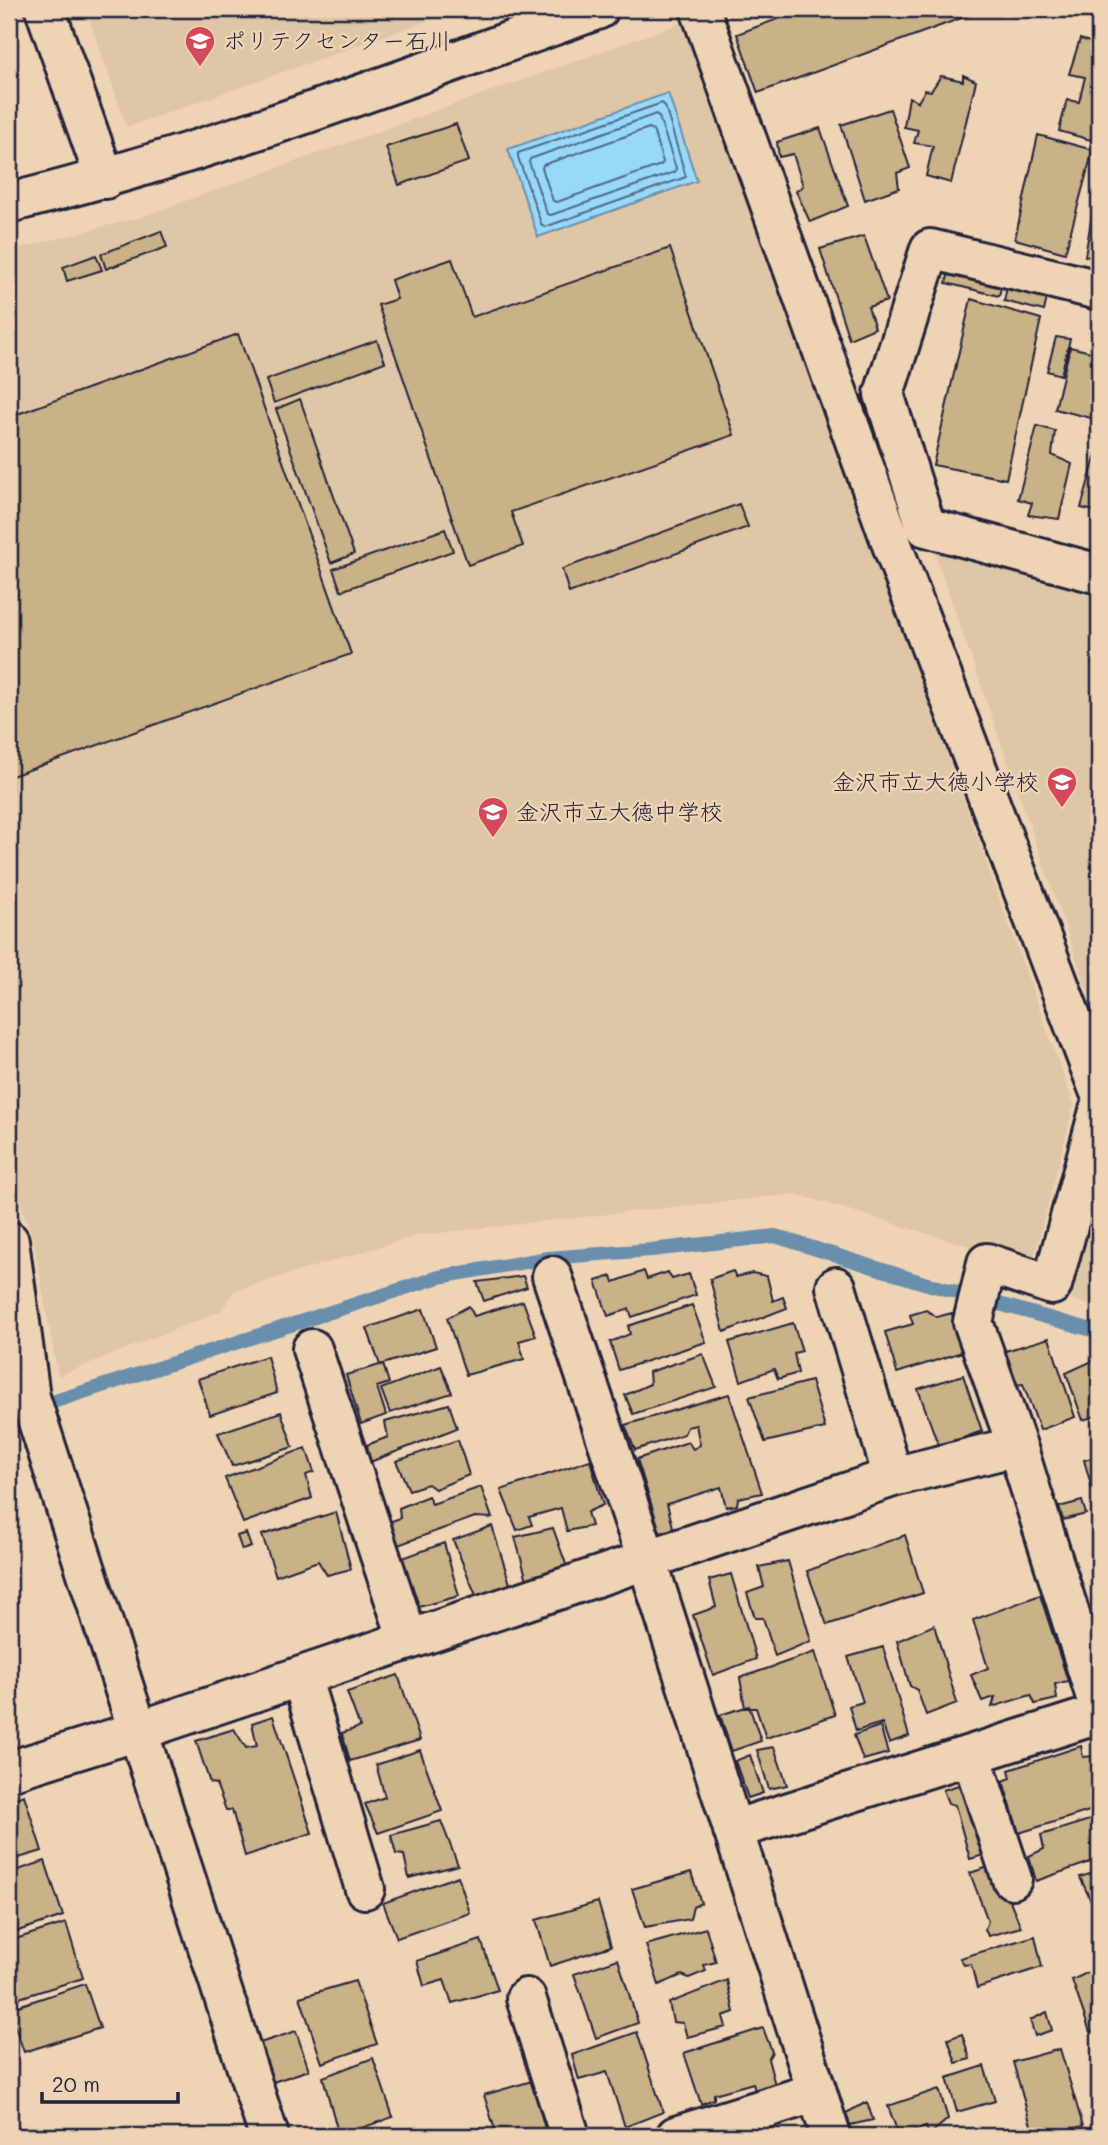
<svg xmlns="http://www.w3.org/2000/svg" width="1108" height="2145" font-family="Mali,'Klee One',sans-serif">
<rect width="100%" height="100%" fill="#eed3b5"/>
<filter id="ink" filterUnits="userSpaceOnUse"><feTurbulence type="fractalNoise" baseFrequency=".0143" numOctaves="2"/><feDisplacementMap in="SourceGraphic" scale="14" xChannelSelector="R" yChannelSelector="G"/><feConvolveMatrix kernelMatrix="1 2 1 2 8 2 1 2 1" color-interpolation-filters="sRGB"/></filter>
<g filter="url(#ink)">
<path fill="#dfc6a6" d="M 86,9 L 461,9 L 127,127 Z
M 681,23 L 696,31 L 882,574 L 1074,1105 L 1032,1265 L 796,1194 L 418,1235 L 234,1291 L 221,1311 L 58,1376 L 34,1243 L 9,1170 L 9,251 L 141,217 Z
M 934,551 L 1099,594 L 1099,1023 Z
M 1099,1193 L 1099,1308 L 1067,1298 Z"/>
<path fill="#98d8f9" stroke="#698fad" stroke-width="2" d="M 668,93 L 697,181 L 538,237 L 508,149 Z"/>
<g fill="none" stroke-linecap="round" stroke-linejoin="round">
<path stroke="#516b87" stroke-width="2" d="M 662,103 L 665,106 L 686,177 L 545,227 L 542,226 L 518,157 L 518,153 Z
M 656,114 L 659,117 L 676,168 L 675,172 L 551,215 L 547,214 L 529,162 L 530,159 Z
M 649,128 L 653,130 L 663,162 L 661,165 L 557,202 L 553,201 L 542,168 L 543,165 Z"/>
<path stroke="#698fad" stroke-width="14" d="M 9,1416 L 439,1277 L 548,1258 L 651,1250 L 775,1236 L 924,1283 L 1099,1332"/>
</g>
<path fill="#c9b188" stroke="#22223b" stroke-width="2" d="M 805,9 L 986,9 L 758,93 L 737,34 Z
M 1080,39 L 1099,45 L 1098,142 L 1059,131 L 1067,100 L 1079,102 L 1085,77 L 1069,74 Z
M 963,75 L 976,81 L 951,183 L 926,176 L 933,146 L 914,143 L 918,130 L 904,127 L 909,97 L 918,102 L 925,90 L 931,91 L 941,76 L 963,81 Z
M 890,109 L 910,168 L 897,173 L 899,188 L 865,200 L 841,125 Z
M 456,124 L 469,161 L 399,185 L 386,147 Z
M 820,128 L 848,206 L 810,222 L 796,191 L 803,186 L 793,154 L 779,157 L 777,142 Z
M 1038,135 L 1093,150 L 1065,253 L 1015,239 Z
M 1097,185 L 1099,186 L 1099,259 L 1085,256 Z
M 161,231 L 167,247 L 106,269 L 101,254 Z
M 864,236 L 887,301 L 868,307 L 875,328 L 849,339 L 820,249 Z
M 670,248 L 734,435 L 511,512 L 523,546 L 468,565 L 378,305 L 397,299 L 391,280 L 452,259 L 472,317 Z
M 96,255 L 102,270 L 67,281 L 63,267 Z
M 950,269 L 1002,283 L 999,296 L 946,283 Z
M 1008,283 L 1048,293 L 1044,311 L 1004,301 Z
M 971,299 L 1041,319 L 1006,479 L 933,465 Z
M 238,334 L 351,654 L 12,776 L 12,790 L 9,791 L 9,417 Z
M 1056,337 L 1070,339 L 1061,375 L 1047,371 Z
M 377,340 L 385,362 L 274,403 L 266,380 Z
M 1070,347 L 1099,354 L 1099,420 L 1055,409 Z
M 300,399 L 354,554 L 331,563 L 276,409 Z
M 1037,426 L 1055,431 L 1052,455 L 1072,464 L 1059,519 L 1028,515 L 1032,503 L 1018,499 Z
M 1098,447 L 1099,447 L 1099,512 L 1081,508 Z
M 739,504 L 748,527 L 569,593 L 562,569 Z
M 445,529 L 453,551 L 341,591 L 333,569 Z
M 644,1271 L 647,1279 L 668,1272 L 672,1279 L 689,1274 L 696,1295 L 632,1317 L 629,1309 L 608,1316 L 596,1281 L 612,1276 L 614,1282 Z
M 733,1271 L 736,1277 L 752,1273 L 767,1276 L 773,1301 L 783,1297 L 787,1308 L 724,1332 L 710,1279 Z
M 523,1276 L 527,1287 L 484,1301 L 477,1282 Z
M 523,1301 L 536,1336 L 519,1341 L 524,1359 L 466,1375 L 447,1318 L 469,1306 L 474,1316 Z
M 692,1305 L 706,1342 L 619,1370 L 610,1342 L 630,1334 L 628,1326 Z
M 423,1309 L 436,1347 L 380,1365 L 367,1328 Z
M 926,1310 L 937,1317 L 952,1313 L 962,1352 L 897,1373 L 885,1332 L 913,1324 L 910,1315 Z
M 793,1323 L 802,1351 L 794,1353 L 798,1373 L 778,1379 L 774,1369 L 741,1381 L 729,1342 Z
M 1049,1338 L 1075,1417 L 1040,1430 L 1023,1384 L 1015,1385 L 1002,1352 Z
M 703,1354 L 716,1387 L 633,1414 L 625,1395 L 650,1384 L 649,1372 Z
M 267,1356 L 277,1393 L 210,1415 L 198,1379 Z
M 1099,1358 L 1099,1415 L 1083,1420 L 1066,1373 Z
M 383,1364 L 389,1383 L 377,1387 L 386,1415 L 361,1424 L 346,1375 Z
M 441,1366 L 452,1393 L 390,1413 L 381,1389 Z
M 963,1375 L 982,1431 L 939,1447 L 918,1389 Z
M 811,1381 L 825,1428 L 765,1442 L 749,1397 Z
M 729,1394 L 762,1493 L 738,1498 L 737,1505 L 726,1507 L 721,1487 L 667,1504 L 674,1531 L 661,1535 L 637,1459 L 688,1442 L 693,1449 L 700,1445 L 696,1425 L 687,1427 L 684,1434 L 635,1450 L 625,1425 Z
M 449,1404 L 457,1428 L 370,1462 L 367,1445 L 388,1437 L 385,1422 Z
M 281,1412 L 293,1447 L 232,1466 L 218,1433 Z
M 458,1440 L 469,1475 L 435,1489 L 428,1484 L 409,1490 L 396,1461 Z
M 306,1448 L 314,1472 L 306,1475 L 312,1498 L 243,1523 L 225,1478 Z
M 1099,1456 L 1099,1490 L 1093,1492 L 1084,1460 Z
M 590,1460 L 603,1505 L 587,1512 L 591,1526 L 567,1531 L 561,1508 L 529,1517 L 532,1525 L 517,1530 L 501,1490 Z
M 481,1487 L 492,1518 L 475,1517 L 398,1545 L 389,1522 L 400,1518 L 399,1508 L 428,1496 L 432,1504 Z
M 1082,1501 L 1086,1514 L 1063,1520 L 1059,1507 Z
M 336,1512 L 351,1569 L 327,1575 L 318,1561 L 276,1576 L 262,1535 Z
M 492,1526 L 510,1584 L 477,1598 L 453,1540 Z
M 553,1528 L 567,1567 L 527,1580 L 515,1537 Z
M 246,1533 L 251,1547 L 242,1550 L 237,1536 Z
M 905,1535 L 923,1593 L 827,1625 L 807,1571 Z
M 444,1543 L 459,1596 L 415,1608 L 400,1559 Z
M 788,1561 L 811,1641 L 775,1656 L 763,1618 L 755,1618 L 747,1593 L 764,1587 L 759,1567 Z
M 731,1574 L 756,1659 L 713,1675 L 693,1615 L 716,1607 L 709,1580 Z
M 1040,1595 L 1068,1681 L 1055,1684 L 1057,1699 L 1035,1704 L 1031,1695 L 992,1707 L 995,1697 L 982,1701 L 971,1675 L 988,1668 L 973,1620 Z
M 934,1625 L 957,1703 L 926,1715 L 917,1690 L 910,1686 L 897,1641 Z
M 883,1647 L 909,1736 L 889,1743 L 882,1723 L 856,1731 L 849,1706 L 863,1702 L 848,1657 Z
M 815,1652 L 835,1715 L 766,1738 L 756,1708 L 745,1708 L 740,1678 Z
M 398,1675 L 420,1740 L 350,1761 L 342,1733 L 360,1727 L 347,1692 Z
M 749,1706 L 761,1741 L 732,1751 L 720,1715 Z
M 273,1716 L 312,1833 L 245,1856 L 232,1810 L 226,1810 L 216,1784 L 210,1783 L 196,1741 L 234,1729 L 246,1748 L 257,1746 L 252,1723 Z
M 880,1726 L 888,1753 L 863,1760 L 854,1735 Z
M 1081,1746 L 1083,1757 L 1095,1756 L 1099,1769 L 1099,1808 L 1019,1833 L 1003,1781 L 1011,1778 L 1009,1770 Z
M 774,1747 L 787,1785 L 769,1789 L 757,1750 Z
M 420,1750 L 442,1811 L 378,1833 L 365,1804 L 385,1797 L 376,1765 Z
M 750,1755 L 763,1793 L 748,1798 L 735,1761 Z
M 971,1781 L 994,1852 L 970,1859 L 955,1805 L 948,1803 L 943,1790 Z
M 24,1795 L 42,1851 L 9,1861 L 9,1800 Z
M 1099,1817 L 1099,1859 L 1036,1881 L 1029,1856 L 1044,1849 L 1041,1835 Z
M 441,1821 L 458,1865 L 409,1878 L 404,1855 L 396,1854 L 391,1835 Z
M 45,1861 L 63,1916 L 9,1934 L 9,1873 Z
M 995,1865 L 1021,1927 L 988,1936 L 985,1929 L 988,1921 L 970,1873 Z
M 1099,1871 L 1099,1896 L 1090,1899 L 1080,1877 Z
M 691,1872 L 701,1903 L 693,1907 L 690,1919 L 645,1927 L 632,1889 Z
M 458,1876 L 470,1913 L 397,1938 L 383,1903 Z
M 598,1902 L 611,1946 L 550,1966 L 536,1920 Z
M 66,1923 L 83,1978 L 13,2000 L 9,1987 L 9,1941 Z
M 706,1928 L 716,1962 L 704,1965 L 706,1971 L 689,1978 L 682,1975 L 659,1985 L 646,1945 Z
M 1035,1936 L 1042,1967 L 977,1988 L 971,1964 L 964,1965 L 960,1958 Z
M 481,1940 L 498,1990 L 452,2003 L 444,1980 L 424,1986 L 417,1961 Z
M 618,1959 L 638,2023 L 596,2038 L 574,1974 Z
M 1099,1967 L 1099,2029 L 1090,2032 L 1072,1980 Z
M 727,1980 L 734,2012 L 723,2016 L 726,2027 L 687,2037 L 683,2023 L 673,2022 L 669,2003 Z
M 355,1981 L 377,2044 L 322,2063 L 300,1997 Z
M 85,1984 L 100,2028 L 24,2052 L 9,2009 Z
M 1047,2012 L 1052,2030 L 1035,2036 L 1030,2020 Z
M 763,2028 L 772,2052 L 768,2059 L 775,2085 L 755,2091 L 753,2083 L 714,2094 L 714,2099 L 701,2104 L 684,2053 Z
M 296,2031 L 309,2070 L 273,2082 L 260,2043 Z
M 637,2032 L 663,2112 L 625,2127 L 607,2072 L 579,2080 L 572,2055 Z
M 962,2034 L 970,2059 L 956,2063 L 948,2039 Z
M 1060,2049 L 1083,2126 L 1046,2136 L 1034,2136 L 1013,2062 Z
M 373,2058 L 393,2117 L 339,2136 L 323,2077 Z
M 984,2066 L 995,2101 L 957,2112 L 947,2078 Z
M 532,2081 L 547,2136 L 490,2136 L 496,2133 L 484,2095 Z
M 939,2089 L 948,2119 L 929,2135 L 926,2127 L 899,2136 L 888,2106 Z
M 867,2102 L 873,2120 L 850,2125 L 846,2113 Z"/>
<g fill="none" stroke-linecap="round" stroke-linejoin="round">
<g stroke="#22223b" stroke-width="44">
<path id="minor" d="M 45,9 L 105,179
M 700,9 L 894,550 L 1099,1090
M 9,203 C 210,153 404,79 599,9
M 1099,290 L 930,249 L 884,394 L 926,527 L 1099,574
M 9,1241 L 30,1397 L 269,2136
M 552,1276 L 647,1560 L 831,2136
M 836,1287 L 893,1477
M 312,1349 L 408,1640
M 1017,1446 L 973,1322 L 987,1263 L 1052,1285 L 1099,1111
M 301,1676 L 365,1889
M 971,1755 L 1012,1879
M 9,1771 L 138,1731 L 893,1477 L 1017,1446 L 1099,1707
M 733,1830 L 1099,1714
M 526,1998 L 570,2136
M 676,2136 L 817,2092"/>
</g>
<use href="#minor" stroke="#eed3b5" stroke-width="38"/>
</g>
</g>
<defs>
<g id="school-pin" transform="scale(1.575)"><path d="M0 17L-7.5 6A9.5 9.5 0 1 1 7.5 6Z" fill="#d1495b" stroke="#eed3b5"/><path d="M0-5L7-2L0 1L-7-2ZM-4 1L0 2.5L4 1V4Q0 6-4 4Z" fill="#fff"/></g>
</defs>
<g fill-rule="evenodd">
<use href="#school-pin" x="200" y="41"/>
<use href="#school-pin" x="1062" y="782"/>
<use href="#school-pin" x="493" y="812"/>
</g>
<g text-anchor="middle" stroke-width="5" stroke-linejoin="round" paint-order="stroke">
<g font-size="23" fill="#22223b" stroke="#eed3b5" text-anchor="start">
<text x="223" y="49">ポリテクセンター石川</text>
<text x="1039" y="790" text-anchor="end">金沢市立大徳小学校</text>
<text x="516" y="820">金沢市立大徳中学校</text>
</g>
</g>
<rect width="1108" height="2145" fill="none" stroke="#eed3b5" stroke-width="35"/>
<rect x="18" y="18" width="1073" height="2110" fill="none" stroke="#22223b" stroke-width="2.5" filter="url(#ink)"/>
<path d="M42 2092v10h136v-10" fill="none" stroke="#22223b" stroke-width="3.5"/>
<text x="52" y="2092" font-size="21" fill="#22223b" stroke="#eed3b5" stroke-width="5" paint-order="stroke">20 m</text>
</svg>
